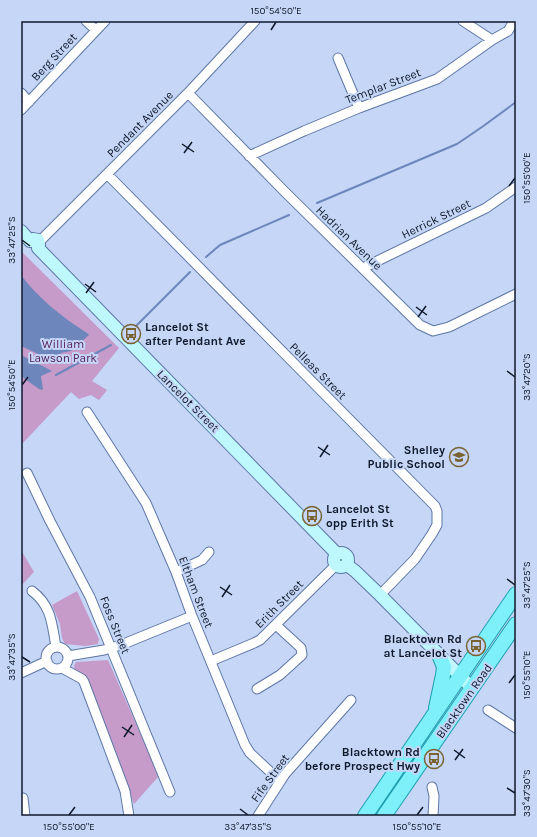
<svg xmlns="http://www.w3.org/2000/svg" width="537" height="837" font-family="Karla,sans-serif">
<rect width="100%" height="100%" fill="#c5d6f6"/>
<path fill="#c69ac9" d="M 21,251 L 119,348 L 92,381 L 107,390 L 99,400 L 91,395 L 79,399 L 71,392 L 21,445 Z
M 21,550 L 34,572 L 21,586 Z
M 77,591 L 99,639 L 98,644 L 85,646 L 65,644 L 62,638 L 60,624 L 52,605 Z
M 108,660 L 159,776 L 134,804 L 87,680 L 75,671 L 74,666 L 76,662 Z"/>
<path fill="#6d87bc" d="M 21,275 C 37,297 63,318 87,333 L 89,335 L 71,351 L 61,353 L 57,359 L 51,360 L 21,346 Z
M 21,355 L 52,371 L 41,376 L 43,390 L 39,389 L 21,376 Z"/>
<g fill="none" stroke-linecap="round" stroke-linejoin="round">
<path stroke="#6d87bc" stroke-width="2" d="M 317,203 L 457,144 L 482,127 L 516,102
M 206,257 L 220,245 L 289,215
M 135,327 L 190,272
M 56,375 L 111,345"/>
<g stroke="#5e76a7" stroke-width="11">
<path id="street" d="M 86,21 L 96,30
M 463,21 L 492,40
M 338,58 L 359,108
M 21,93 L 29,102
M 188,93 L 285,192 L 420,325 L 433,331 L 449,327 L 516,294
M 21,110 L 105,21
M 249,156 L 304,131 L 359,108 L 437,79 L 492,40 L 508,31 L 514,21
M 107,174 L 435,506 L 437,511 L 437,525 L 432,534 L 415,559 L 380,595
M 39,242 L 188,93 L 255,21
M 363,268 L 486,208 L 516,187
M 87,412 L 146,503 L 176,572 L 192,616 L 245,745 L 250,753 L 280,781
M 27,473 L 50,521 L 90,597 L 170,792
M 176,572 L 202,560 L 209,552
M 32,591 C 52,606 52,625 56,647
M46 658a11 11 0 1 1 22 0a11 11 0 1 1-22 0Z
M 68,656 L 104,650 L 121,645 L 192,616
M 211,661 L 254,643 L 260,640 L 336,565
M 62,668 L 82,679 L 84,682 L 125,791 L 129,816
M 21,673 L 47,661
M 257,689 L 280,675 L 302,655 L 301,648 L 276,625
M 488,710 L 516,728
M 432,787 L 434,796 L 433,816
M 23,798 L 25,816
M 258,816 L 285,774 L 351,700"/>
</g>
<g stroke="#5e76a7" stroke-width="14">
<path id="secondary" d="M 21,231 L 30,241
M 30,241 L 33,239 L 38,240 L 39,245 L 38,248
M 38,248 L 337,554
M334 560a7 7 0 1 1 14 0a7 7 0 1 1-14 0Z
M 347,565 L 355,571 L 380,595 L 472,688"/>
</g>
<g stroke="#1f9eaf" stroke-width="16">
<path id="primary" d="M 436,708 L 443,675 L 444,667 L 440,657
M 365,816 L 516,594
M 384,816 L 516,624"/>
</g>
<use href="#street" stroke="#fff" stroke-width="9"/>
<use href="#secondary" stroke="#bef8fc" stroke-width="12"/>
<use href="#primary" stroke="#7df0fa" stroke-width="14"/>
</g>
<path fill="none" stroke="#10192c" stroke-width="1.5" d="M 271,30 L 276,22M 182,144 L 194,152M 184,153 L 192,142M 509,186 L 515,178M 22,240 L 30,246M 85,284 L 96,292M 86,293 L 94,282M 416,307 L 427,315M 418,317 L 426,306M 507,371 L 515,377M 22,385 L 28,377M 318,447 L 330,455M 320,457 L 328,445M 507,579 L 515,585M 220,587 L 232,595M 222,597 L 230,585M 22,657 L 30,662M 509,683 L 515,675M 122,727 L 134,735M 124,737 L 132,725M 454,750 L 465,758M 455,760 L 463,749M 507,788 L 515,793M 240,809 L 248,815M 69,815 L 75,807M 417,815 L 423,807"/>
<defs>
<g id="bus-ring" transform="scale(1)"><circle r="9.5" fill="#c5d6f6" stroke="#7a6333" stroke-width="1.5"/><path d="M-5-6H5V4H4V6H2V4H-2V6H-4V4H-5ZM-3.5-4V0h7V-4ZM-3.5 1.2v1.5H-2V1.2ZM2 1.2v1.5H3.5V1.2Z" fill="#7a6333"/></g>
<g id="school-ring" transform="scale(1)"><circle r="9.5" fill="#c5d6f6" stroke="#7a6333" stroke-width="1.5"/><path d="M0-5L7-2L0 1L-7-2ZM-4 1L0 2.5L4 1V4Q0 6-4 4Z" fill="#7a6333"/></g>
</defs>
<g fill-rule="evenodd">
<use href="#bus-ring" x="131" y="334"/>
<use href="#school-ring" x="459" y="457"/>
<use href="#bus-ring" x="312" y="516"/>
<use href="#bus-ring" x="476" y="646"/>
<use href="#bus-ring" x="434" y="759"/>
</g>
<g text-anchor="middle" stroke-width="4" stroke-linejoin="round" paint-order="stroke">
<g font-size="12" fill="#10192c" stroke="#c5d6f6">
<text transform="translate(54 57) rotate(-47)" y="4">Berg Street</text>
<text transform="translate(383 86) rotate(-21)" y="4">Templar Street</text>
<text transform="translate(140 124) rotate(-45)" y="4">Pendant Avenue</text>
<text transform="translate(436 219) rotate(-26)" y="4">Herrick Street</text>
<text transform="translate(349 238) rotate(44)" y="4">Hadrian Avenue</text>
<text transform="translate(318 371) rotate(45)" y="4">Pelleas Street</text>
<text transform="translate(188 401) rotate(45)" y="4">Lancelot Street</text>
<text transform="translate(196 592) rotate(69)" y="4">Eltham Street</text>
<text transform="translate(279 604) rotate(-45)" y="4">Erith Street</text>
<text transform="translate(115 625) rotate(68)" y="4">Foss Street</text>
<text transform="translate(464 701) rotate(-55)" y="4">Blacktown Road</text>
<text transform="translate(270 778) rotate(-54)" y="4">Fife Street</text>
</g>
<g font-size="12" font-weight="bold" fill="#10192c" stroke="#c5d6f6" text-anchor="end">
<text x="145" y="331" text-anchor="start">Lancelot St<tspan x="145" dy="14">after Pendant Ave</tspan></text>
<text x="445" y="454">Shelley<tspan x="445" dy="14">Public School</tspan></text>
<text x="326" y="513" text-anchor="start">Lancelot St<tspan x="326" dy="14">opp Erith St</tspan></text>
<text x="462" y="643">Blacktown Rd<tspan x="462" dy="14">at Lancelot St</tspan></text>
<text x="420" y="756">Blacktown Rd<tspan x="420" dy="14">before Prospect Hwy</tspan></text>
</g>
<g font-size="12" fill="#551e5a" stroke="#c5d6f6">
<text x="63" y="348">William<tspan x="63" dy="14">Lawson Park</tspan></text>
</g>
</g>
<rect width="537" height="837" fill="none" stroke="#c5d6f6" stroke-width="44"/>
<rect x="22" y="22" width="493" height="793" fill="none" stroke="#10192c" stroke-width="1.5"/>
<g font-size="10" text-anchor="middle" fill="#10192c">
<text x="276" y="14">150°54'50"E</text>
<text transform="translate(526 178) rotate(-90)" y="4">150°55'00"E</text>
<text transform="translate(11 240) rotate(-90)" y="4">33°47'25"S</text>
<text transform="translate(526 377) rotate(-90)" y="4">33°47'20"S</text>
<text transform="translate(11 385) rotate(-90)" y="4">150°54'50"E</text>
<text transform="translate(526 585) rotate(-90)" y="4">33°47'25"S</text>
<text transform="translate(11 657) rotate(-90)" y="4">33°47'35"S</text>
<text transform="translate(526 675) rotate(-90)" y="4">150°55'10"E</text>
<text transform="translate(526 793) rotate(-90)" y="4">33°47'30"S</text>
<text x="69" y="830">150°55'00"E</text>
<text x="248" y="830">33°47'35"S</text>
<text x="417" y="830">150°55'10"E</text>
</g>
</svg>
